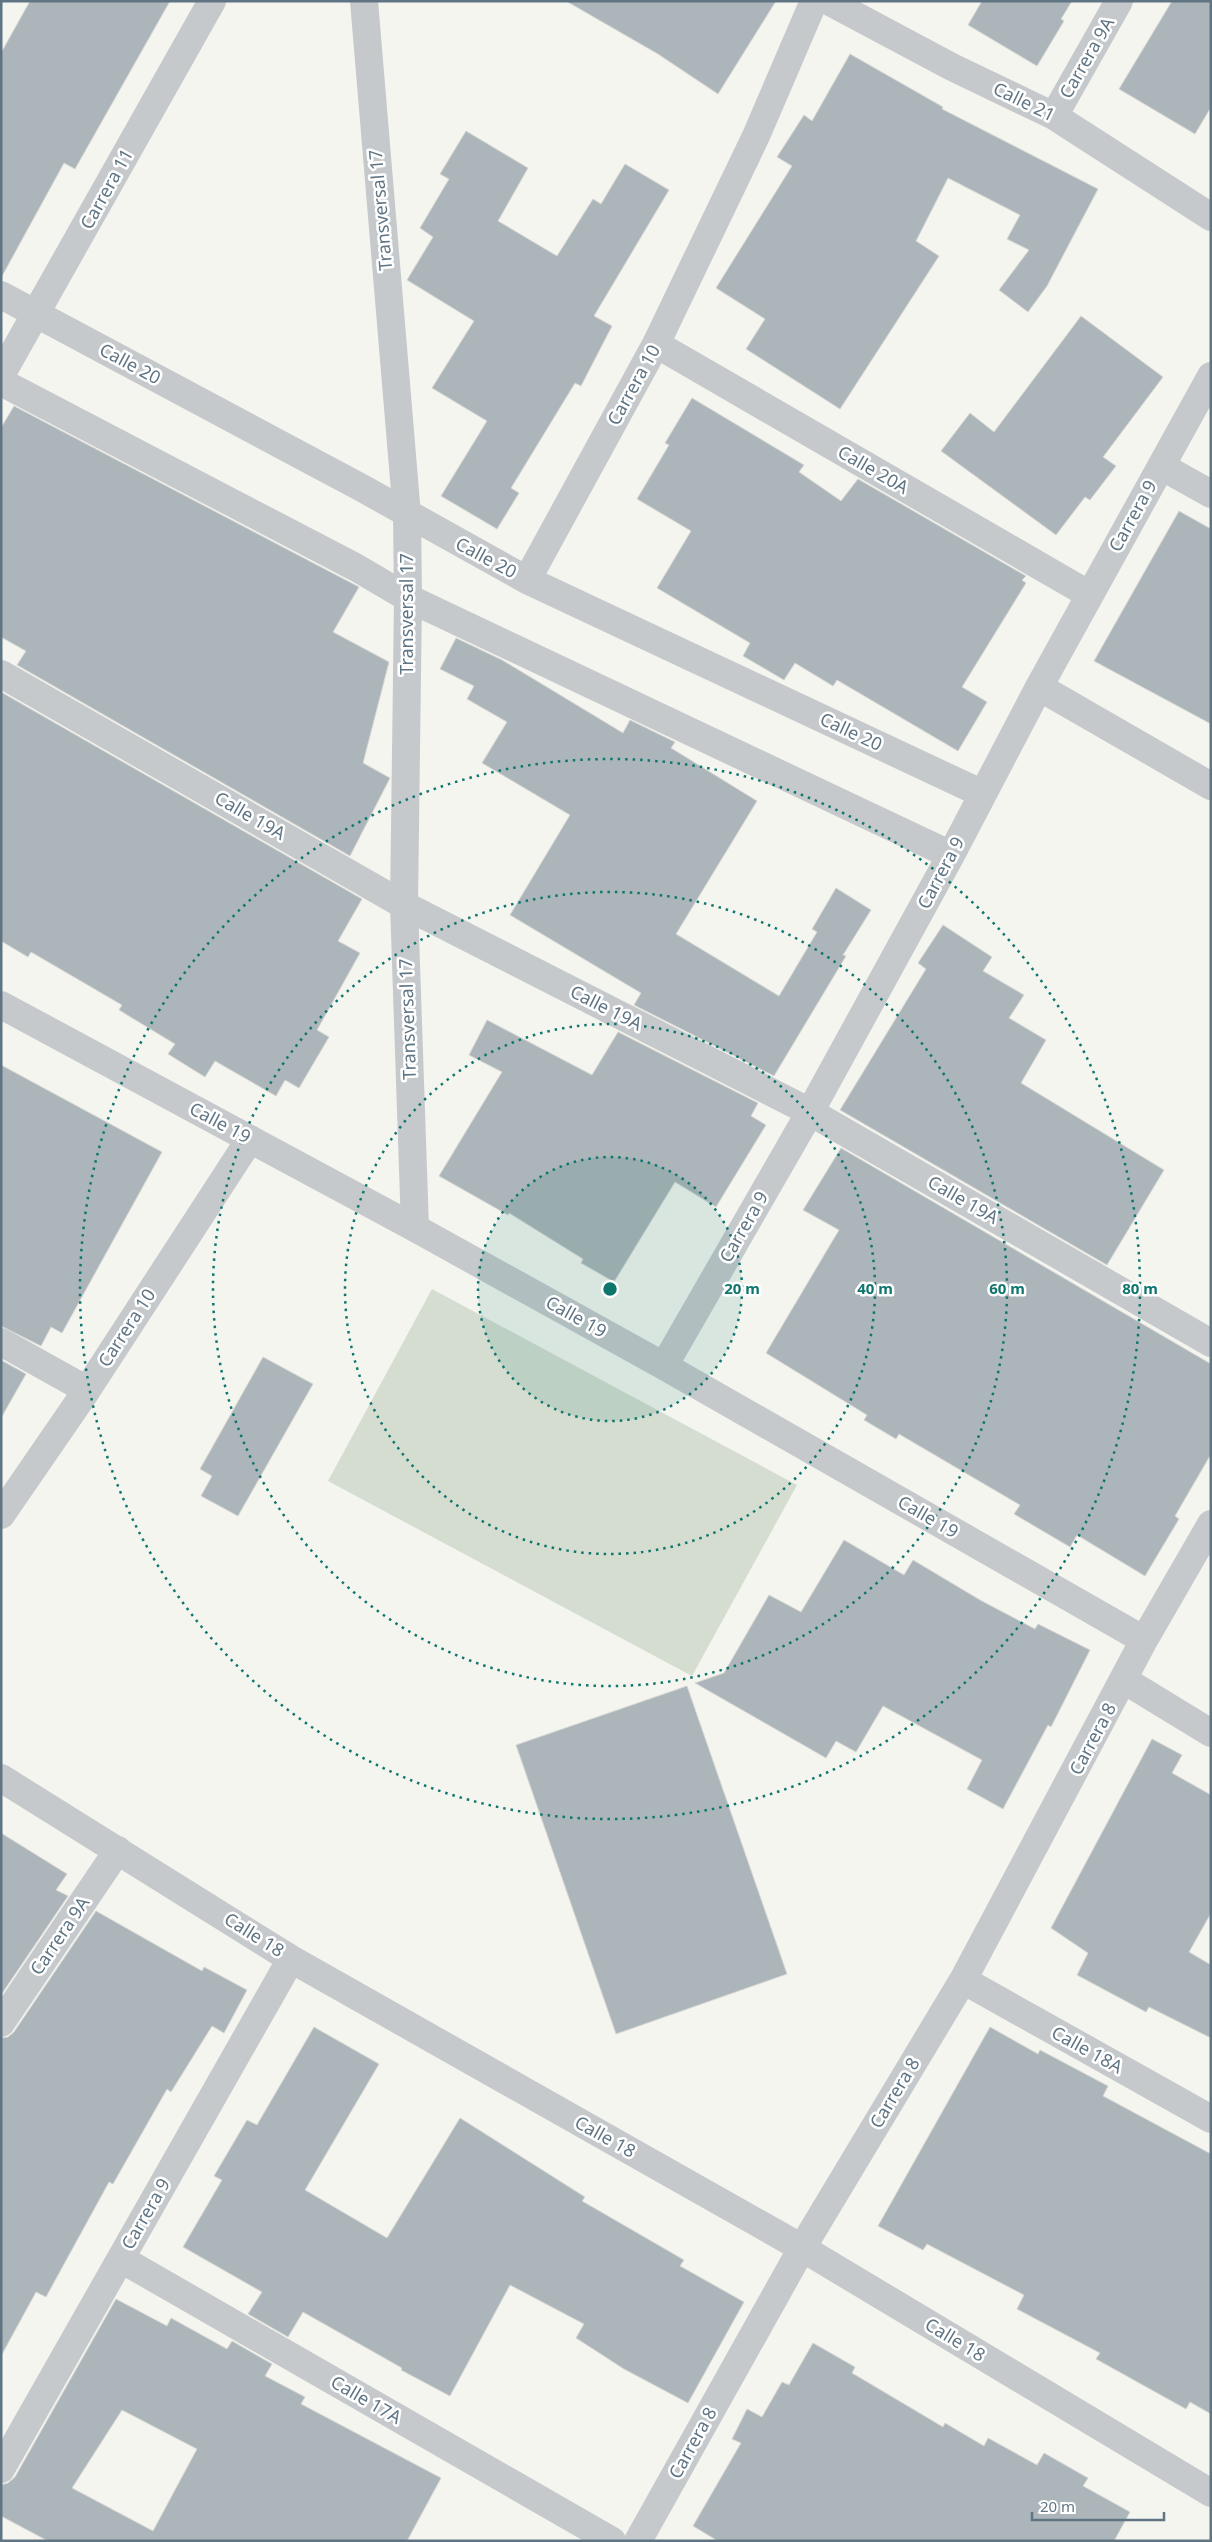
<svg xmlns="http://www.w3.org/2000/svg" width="1212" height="2542" font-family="'Noto Sans',sans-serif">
<rect width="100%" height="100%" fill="#f5f5f0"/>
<path fill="#d5ddd1" d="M 432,1289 L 797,1485 L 692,1676 L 328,1481 Z"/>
<path fill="#acb5b9" stroke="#d6d6d3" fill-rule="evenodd" d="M 30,1 L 170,1 L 75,169 L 64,163 L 1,278 L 1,53 Z
M 566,1 L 776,1 L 718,94 L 658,54 Z
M 982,1 L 1072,1 L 1061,19 L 1064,21 L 1037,66 L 968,25 Z
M 1172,1 L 1211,1 L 1211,107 L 1195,134 L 1119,89 Z
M 850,54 L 943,107 L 942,109 L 1098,189 L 1047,286 L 1028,312 L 999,290 L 1029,250 L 1007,239 L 1020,215 L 948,178 L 916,241 L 939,256 L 840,409 L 746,349 L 765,319 L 716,288 L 792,166 L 777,157 L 804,115 L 812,121 Z
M 466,131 L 528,168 L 498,221 L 557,256 L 593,199 L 601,204 L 625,164 L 669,190 L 594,316 L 612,326 L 581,386 L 575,383 L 511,488 L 519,493 L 497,529 L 441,496 L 487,421 L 432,388 L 474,321 L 407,280 L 433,237 L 420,228 L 449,179 L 440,174 Z
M 1081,316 L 1163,377 L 1103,457 L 1116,466 L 1090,500 L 1085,497 L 1056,535 L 941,451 L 970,413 L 994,432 Z
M 692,398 L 804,465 L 799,472 L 841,501 L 858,479 L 1026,576 L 1022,580 L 1026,583 L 962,687 L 987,702 L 958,751 L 837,680 L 833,686 L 795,663 L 784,680 L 743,656 L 750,643 L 657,588 L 691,531 L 637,499 L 669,445 L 665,443 Z
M 14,406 L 359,587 L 333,632 L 389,662 L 363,763 L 390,778 L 350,856 L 17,665 L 26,651 L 1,637 L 1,428 Z
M 1179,511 L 1211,529 L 1211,724 L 1094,661 Z
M 456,638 L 502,660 L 623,733 L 630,720 L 675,742 L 671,748 L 757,801 L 676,934 L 779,996 L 817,932 L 812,929 L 836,888 L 871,910 L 843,955 L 846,956 L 774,1076 L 634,1005 L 641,993 L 510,915 L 570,815 L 482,763 L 507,722 L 467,699 L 474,686 L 440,669 Z
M 1,692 L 362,899 L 338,941 L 360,953 L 317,1030 L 329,1037 L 299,1088 L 285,1080 L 276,1096 L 215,1061 L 205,1077 L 168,1054 L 175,1044 L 119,1010 L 122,1005 L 31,952 L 28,957 L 1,941 Z
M 943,925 L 992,957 L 983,971 L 1024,995 L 1009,1018 L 1046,1040 L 1021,1083 L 1164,1170 L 1107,1265 L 840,1110 L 926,969 L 918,963 Z
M 487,1020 L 592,1075 L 618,1032 L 758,1103 L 751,1116 L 766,1125 L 716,1207 L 675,1182 L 614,1282 L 581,1263 L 583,1259 L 509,1213 L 508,1215 L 439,1176 L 502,1072 L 469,1055 Z
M 1,1065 L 162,1152 L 62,1333 L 51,1327 L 41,1346 L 1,1326 Z
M 841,1148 L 1211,1364 L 1211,1454 L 1175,1516 L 1179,1519 L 1145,1576 L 1077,1535 L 1070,1547 L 1014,1514 L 1020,1505 L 899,1434 L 896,1439 L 864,1420 L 867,1415 L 766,1353 L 839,1230 L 803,1210 Z
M 263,1357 L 313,1384 L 238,1516 L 201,1496 L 212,1476 L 200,1469 Z
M 1,1360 L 26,1374 L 1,1418 Z
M 844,1540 L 904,1575 L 913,1560 L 980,1600 L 1035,1629 L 1038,1624 L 1090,1650 L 1051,1727 L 1048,1725 L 1003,1809 L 967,1789 L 982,1760 L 883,1706 L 856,1752 L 836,1741 L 826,1758 L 695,1683 L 724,1673 L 769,1595 L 801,1612 Z
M 687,1686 L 787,1974 L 616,2034 L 516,1745 Z
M 1152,1739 L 1182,1755 L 1172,1773 L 1211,1795 L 1211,1913 L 1189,1952 L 1211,1965 L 1211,2038 L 1149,2007 L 1146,2012 L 1077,1975 L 1088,1953 L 1051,1928 Z
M 1,1833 L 67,1874 L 56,1890 L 68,1896 L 1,1995 Z
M 96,1911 L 202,1971 L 204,1967 L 247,1990 L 224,2033 L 212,2026 L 171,2092 L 167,2089 L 113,2184 L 109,2182 L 46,2297 L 36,2292 L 1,2356 L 1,2038 L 8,2037 L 14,2032 Z
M 314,2027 L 379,2064 L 305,2190 L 387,2238 L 460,2118 L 585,2197 L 582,2201 L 684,2260 L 680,2266 L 744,2302 L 688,2403 L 624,2369 L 576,2338 L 584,2324 L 510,2285 L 450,2396 L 401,2370 L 402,2368 L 303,2312 L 288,2337 L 248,2314 L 262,2292 L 183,2247 L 222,2180 L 214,2176 L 247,2120 L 257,2125 Z
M 990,2027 L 1038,2054 L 1040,2050 L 1108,2086 L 1103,2096 L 1211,2154 L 1211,2414 L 1190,2402 L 1186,2409 L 1096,2359 L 1100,2353 L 1017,2309 L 1024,2295 L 927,2244 L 923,2250 L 878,2226 Z
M 116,2299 L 167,2326 L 171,2318 L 227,2349 L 232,2341 L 272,2364 L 265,2376 L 305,2397 L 301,2404 L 441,2478 L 407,2541 L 48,2541 L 1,2516 L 1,2485 L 8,2483 L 15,2477 ZM 122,2410 L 197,2449 L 153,2531 L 72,2488 Z
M 813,2343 L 855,2367 L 852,2373 L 943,2427 L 945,2423 L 984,2446 L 988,2438 L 1037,2465 L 1044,2453 L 1088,2478 L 1083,2486 L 1130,2512 L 1114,2541 L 718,2541 L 693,2526 L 741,2443 L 732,2439 L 747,2409 L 762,2417 L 782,2382 L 789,2385 Z"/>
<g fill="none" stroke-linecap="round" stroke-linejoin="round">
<path stroke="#c6c9cc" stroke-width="28" d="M 364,1 L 407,515 L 408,598 L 404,905 L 415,1228
M 828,1 L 952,67 L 1054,116 L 1211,217
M 1054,116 L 1119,1
M 1,295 L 362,488 L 527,580 L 983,794
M 656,344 L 1090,595
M 1,375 L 212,1
M 1,382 L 357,568 L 408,598 L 951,855
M 1161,466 L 1211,494
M 527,580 L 656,344 L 756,136 L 814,1
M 1,674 L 404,905 L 810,1112 L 1211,1343
M 1039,687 L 1211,786
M 1,1005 L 415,1228 L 664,1366 L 1144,1640
M 1,1342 L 87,1390
M 664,1366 L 810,1112 L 951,855 L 1039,687 L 1211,376
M 1,1515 L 87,1390 L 250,1139
M 1124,1680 L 1211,1733
M 1,1778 L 291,1959 L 802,2248 L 1211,2493
M 963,1980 L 1211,2119
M 1,2023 L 118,1850
M 121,2259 L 612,2541
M 1,2469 L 291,1959
M 638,2541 L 802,2248 L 963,1980 L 1144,1640 L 1211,1524"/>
</g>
<circle cx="610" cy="1289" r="132" fill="#0f766e" fill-opacity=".12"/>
<g fill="none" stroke="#0f766e" stroke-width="2.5" stroke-dasharray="2.5 5">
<circle cx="610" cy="1289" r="132"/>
<circle cx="610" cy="1289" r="265"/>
<circle cx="610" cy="1289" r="397"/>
<circle cx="610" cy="1289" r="530"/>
</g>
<g text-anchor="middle" stroke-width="5" stroke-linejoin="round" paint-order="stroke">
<g font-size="18" fill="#607584" stroke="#fff">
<text transform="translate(1087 58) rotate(-60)" y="6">Carrera 9A</text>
<text transform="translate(1024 102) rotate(26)" y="6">Calle 21</text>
<text transform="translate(107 189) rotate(-61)" y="6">Carrera 11</text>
<text transform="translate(381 210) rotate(-95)" y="6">Transversal 17</text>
<text transform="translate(130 364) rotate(28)" y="6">Calle 20</text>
<text transform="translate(634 385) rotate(-61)" y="6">Carrera 10</text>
<text transform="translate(873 470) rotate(30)" y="6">Calle 20A</text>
<text transform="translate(1133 516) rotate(-61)" y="6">Carrera 9</text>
<text transform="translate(486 558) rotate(28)" y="6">Calle 20</text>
<text transform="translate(407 614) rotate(-90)" y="6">Transversal 17</text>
<text transform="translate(851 732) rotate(25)" y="6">Calle 20</text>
<text transform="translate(250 816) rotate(30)" y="6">Calle 19A</text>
<text transform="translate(941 873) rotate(-62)" y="6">Carrera 9</text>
<text transform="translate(606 1008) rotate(27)" y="6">Calle 19A</text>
<text transform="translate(408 1019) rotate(-92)" y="6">Transversal 17</text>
<text transform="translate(220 1123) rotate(28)" y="6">Calle 19</text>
<text transform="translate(963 1200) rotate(30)" y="6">Calle 19A</text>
<text transform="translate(744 1227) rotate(-60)" y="6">Carrera 9</text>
<text transform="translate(576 1317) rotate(29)" y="6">Calle 19</text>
<text transform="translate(127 1328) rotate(-57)" y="6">Carrera 10</text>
<text transform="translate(928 1517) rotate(30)" y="6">Calle 19</text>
<text transform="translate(1093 1739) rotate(-62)" y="6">Carrera 8</text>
<text transform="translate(254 1935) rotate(32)" y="6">Calle 18</text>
<text transform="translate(60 1936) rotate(-56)" y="6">Carrera 9A</text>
<text transform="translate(1087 2050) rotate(29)" y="6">Calle 18A</text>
<text transform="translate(895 2093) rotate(-59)" y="6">Carrera 8</text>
<text transform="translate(605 2137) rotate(29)" y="6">Calle 18</text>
<text transform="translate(146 2214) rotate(-60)" y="6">Carrera 9</text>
<text transform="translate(955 2340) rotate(31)" y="6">Calle 18</text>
<text transform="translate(366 2400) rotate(30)" y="6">Calle 17A</text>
<text transform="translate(693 2443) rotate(-61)" y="6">Carrera 8</text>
</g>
</g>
<circle cx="610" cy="1289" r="8" fill="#0f766e" stroke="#fff" stroke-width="2.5"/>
<g font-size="15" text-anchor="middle" font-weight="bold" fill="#0f766e" stroke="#fff" stroke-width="5" stroke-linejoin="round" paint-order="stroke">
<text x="742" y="1294">20 m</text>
<text x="875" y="1294">40 m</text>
<text x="1007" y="1294">60 m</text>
<text x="1140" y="1294">80 m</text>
</g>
<rect width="1212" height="2542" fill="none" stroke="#607584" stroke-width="5"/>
<path d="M1032 2512v8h132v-8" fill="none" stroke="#607584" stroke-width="2.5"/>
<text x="1040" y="2512" font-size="15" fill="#607584" stroke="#ffffff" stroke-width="4" paint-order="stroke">20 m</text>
</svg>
